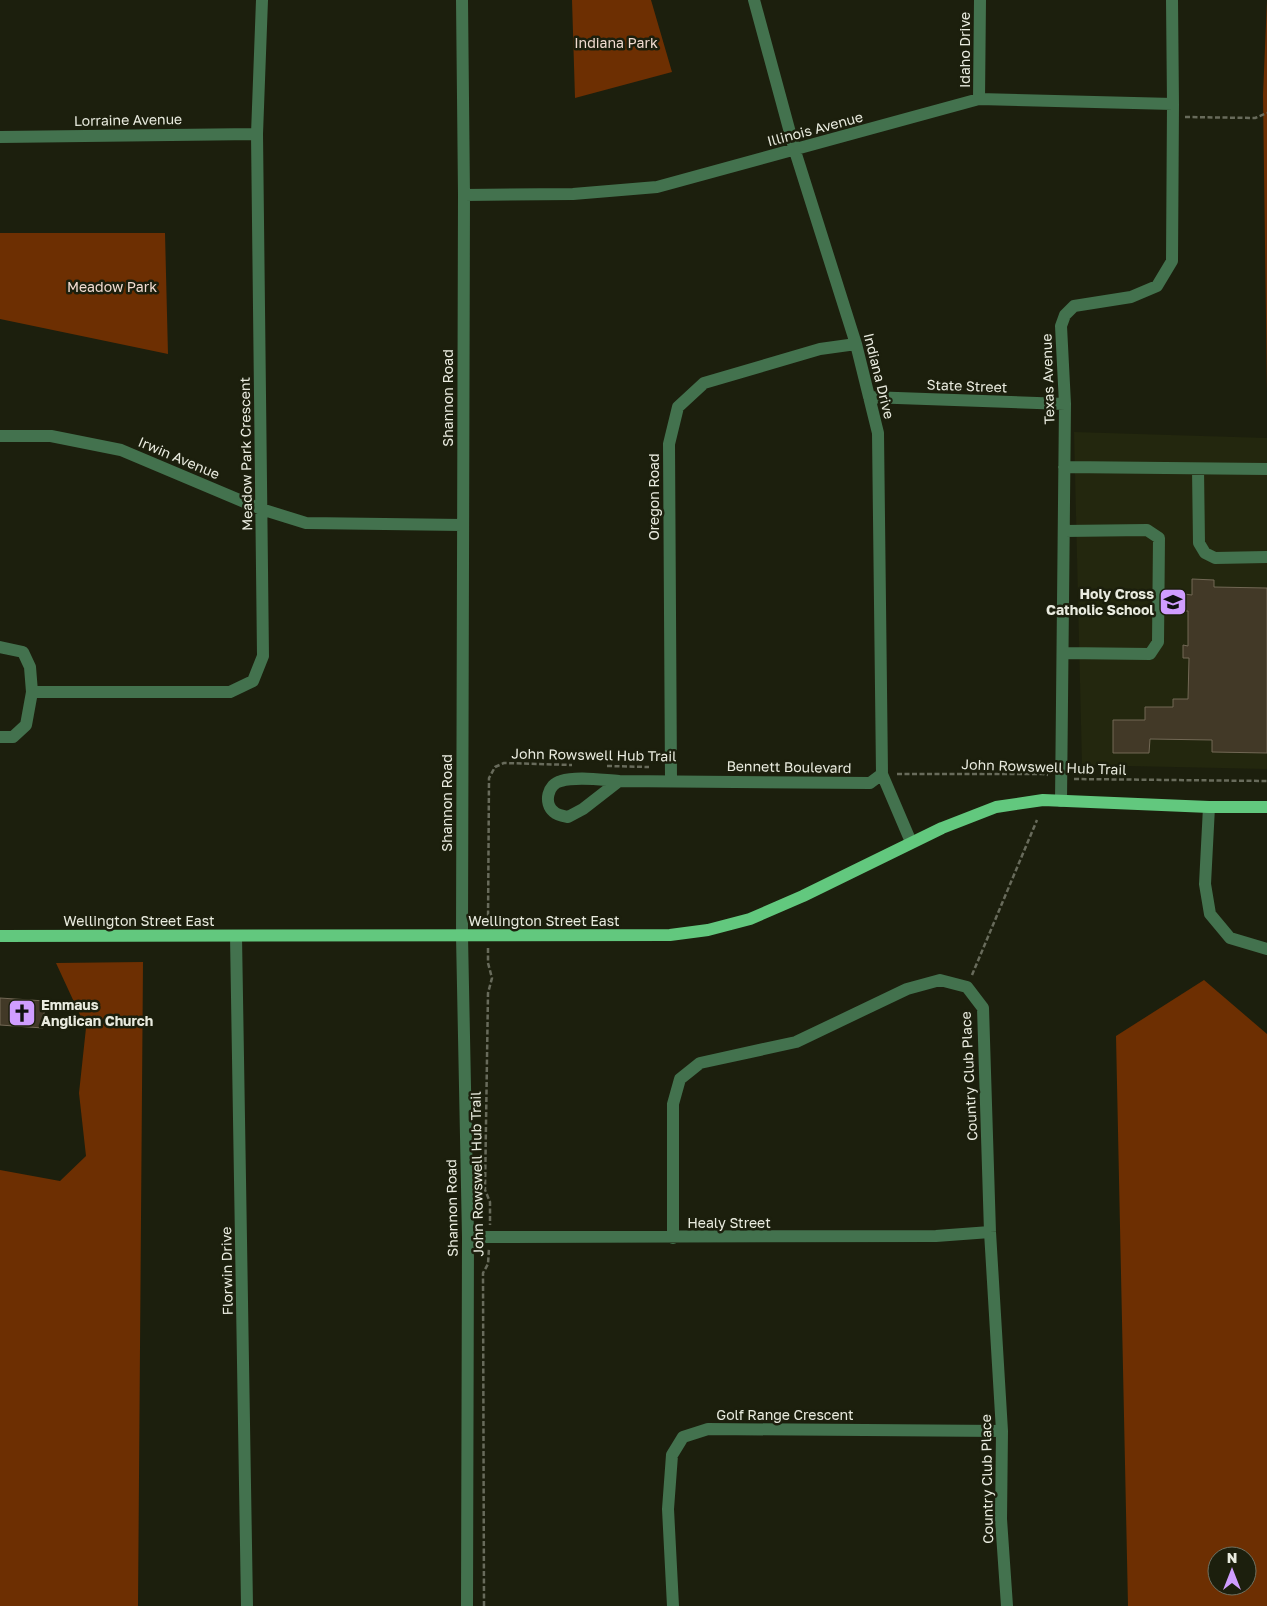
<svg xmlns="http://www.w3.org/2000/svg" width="1267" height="1606" font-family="'Golos Text',sans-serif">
<rect width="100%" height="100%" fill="#1c1f0d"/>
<path fill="#23270e" d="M 1074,432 L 1267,438 L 1267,769 L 1082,765 Z"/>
<path fill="#6d2f02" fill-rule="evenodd" d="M 572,0 L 651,0 L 672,72 L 575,98 Z
M 1267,0 L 1267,392 L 1263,95 Z
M 0,233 L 165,233 L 168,354 L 0,319 Z
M 143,962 L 138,1606 L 0,1606 L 0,1170 L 60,1181 L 86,1156 L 79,1093 L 86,1028 L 56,963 Z
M 1204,980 L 1267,1034 L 1267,1606 L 1128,1606 L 1116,1036 ZM 1217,1556 L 1247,1556 L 1247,1586 L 1217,1586 Z"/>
<path fill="#423927" stroke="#726855" d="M 1192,579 L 1214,580 L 1214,587 L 1267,588 L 1267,753 L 1212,752 L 1212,740 L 1150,739 L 1149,753 L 1113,753 L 1113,720 L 1145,720 L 1145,707 L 1173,707 L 1173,699 L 1188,699 L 1189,658 L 1183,658 L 1183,645 L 1188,646 L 1188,611 L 1184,611 L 1184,594 L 1192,595 Z
M 0,998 L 45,1001 L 43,1028 L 0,1025 Z"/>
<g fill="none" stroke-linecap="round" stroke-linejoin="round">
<path stroke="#686b5b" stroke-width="2.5" stroke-dasharray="5 2.5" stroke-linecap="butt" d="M 1185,117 L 1255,118 L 1267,113
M 607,766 L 649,767
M 897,774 L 1043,774 L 1048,775
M 1074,779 L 1267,781
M 488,923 L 489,778 L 495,767 L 504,763 L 572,765
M 488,948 L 488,963 L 492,978 L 488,993 L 485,1190 L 490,1202 L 490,1225
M 972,975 L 1037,820
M 484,1606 L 483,1273 L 488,1264 L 489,1248"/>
<path stroke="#43724e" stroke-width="12" d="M 462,0 L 464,195 L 462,936 L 468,1237 L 467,1606
M 754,0 L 795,151 L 856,344 L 878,433 L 882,774 L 911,842
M 979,99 L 980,0
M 0,137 L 257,134
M 464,195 L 573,194 L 657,187 L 979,99 L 1173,104
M 869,397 L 1065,404
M 0,436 L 51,436 L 121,450 L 261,509 L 306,523 L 463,525
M 1064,467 L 1267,469
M 1198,469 L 1199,543 L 1205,553 L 1215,558 L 1267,557
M 0,647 L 23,652 L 30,667 L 32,692 L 26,725 L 13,737 L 0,737
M 1063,653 L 1150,654 L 1158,642 L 1159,538 L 1147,530 L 1064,531
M 32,692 L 230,692 L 253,681 L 263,656 L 257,134 L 262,0
M 671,780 L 669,444 L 678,407 L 704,383 L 820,349 L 856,344
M 619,781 C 602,780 577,776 561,781 C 548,784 543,803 554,812 C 557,815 563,816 568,817 L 583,809 L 619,781 L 870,783 L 882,774
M 1061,801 L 1065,404 L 1061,326 L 1065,315 L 1074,306 L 1131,297 L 1157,286 L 1172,261 L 1173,104 L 1172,0
M 1209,807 L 1205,884 L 1210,914 L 1230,938 L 1267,949
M 236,936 L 247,1606
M 468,1237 L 936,1236 L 990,1232
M 673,1238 L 673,1104 L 680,1079 L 700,1063 L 796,1042 L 907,989 L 940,980 L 967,987 L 983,1008 L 990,1232 L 1002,1431 L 1001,1519 L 1007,1606
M 673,1606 L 668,1509 L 672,1455 L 683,1437 L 708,1429 L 1002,1431"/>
<path stroke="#62c87e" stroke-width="12" d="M 0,936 L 670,935 L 708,930 L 750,919 L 803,896 L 942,828 L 996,807 L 1043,800 L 1209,807 L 1267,807"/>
</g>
<defs>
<g id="school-square" transform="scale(1.4375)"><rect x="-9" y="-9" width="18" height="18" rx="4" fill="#d09dff" stroke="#1c1f0d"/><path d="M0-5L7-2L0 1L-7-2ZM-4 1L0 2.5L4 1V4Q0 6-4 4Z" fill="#111"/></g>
<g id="church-square" transform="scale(1.4375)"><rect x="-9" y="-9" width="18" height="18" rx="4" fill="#d09dff" stroke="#1c1f0d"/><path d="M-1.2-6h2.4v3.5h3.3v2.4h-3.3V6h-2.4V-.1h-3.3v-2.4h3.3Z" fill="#111"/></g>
</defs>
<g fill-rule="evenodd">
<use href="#school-square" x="1173" y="602"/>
<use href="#church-square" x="22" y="1013"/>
</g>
<g text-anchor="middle" stroke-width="5" stroke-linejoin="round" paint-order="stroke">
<g font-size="14" fill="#f1dcd1" stroke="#1c1f0d">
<text x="616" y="48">Indiana Park</text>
<text x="112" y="292">Meadow Park</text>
</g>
<g font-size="14" fill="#e9ebdf" stroke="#1c1f0d">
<text transform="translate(965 50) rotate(-90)" y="5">Idaho Drive</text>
<text transform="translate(128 120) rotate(-1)" y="5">Lorraine Avenue</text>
<text transform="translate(815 129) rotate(-15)" y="5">Illinois Avenue</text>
<text transform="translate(879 376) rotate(76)" y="5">Indiana Drive</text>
<text transform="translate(1048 379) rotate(-92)" y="5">Texas Avenue</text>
<text transform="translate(967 386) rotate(2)" y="5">State Street</text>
<text transform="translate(448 398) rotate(-90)" y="5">Shannon Road</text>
<text transform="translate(246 454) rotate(-91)" y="5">Meadow Park Crescent</text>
<text transform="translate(179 458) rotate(23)" y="5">Irwin Avenue</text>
<text transform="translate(654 497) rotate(-90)" y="5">Oregon Road</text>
<text transform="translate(594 755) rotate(1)" y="5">John Rowswell Hub Trail</text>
<text transform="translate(789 767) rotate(1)" y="5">Bennett Boulevard</text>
<text transform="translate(1044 767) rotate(2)" y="5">John Rowswell Hub Trail</text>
<text transform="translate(447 803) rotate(-90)" y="5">Shannon Road</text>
<text x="139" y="926">Wellington Street East</text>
<text x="544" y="926">Wellington Street East</text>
<text transform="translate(969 1076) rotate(-93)" y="5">Country Club Place</text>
<text transform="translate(477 1174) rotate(-91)" y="5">John Rowswell Hub Trail</text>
<text transform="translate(452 1208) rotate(-91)" y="5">Shannon Road</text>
<text x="729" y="1228">Healy Street</text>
<text transform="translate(227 1271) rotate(-91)" y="5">Florwin Drive</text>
<text x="785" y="1420">Golf Range Crescent</text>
<text transform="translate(987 1479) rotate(-91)" y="5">Country Club Place</text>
</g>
<g font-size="14" font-weight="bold" fill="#e9ebdf" stroke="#1c1f0d" text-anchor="end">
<text x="1154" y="599">Holy Cross<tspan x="1154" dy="16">Catholic School</tspan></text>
<text x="41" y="1010" text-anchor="start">Emmaus<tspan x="41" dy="16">Anglican Church</tspan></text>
</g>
</g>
<g transform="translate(1232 1571)"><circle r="24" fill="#1c1f0d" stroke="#6e7161"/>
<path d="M0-4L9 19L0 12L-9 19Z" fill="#d09dff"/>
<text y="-8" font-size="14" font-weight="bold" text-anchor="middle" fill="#e9ebdf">N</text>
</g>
</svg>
